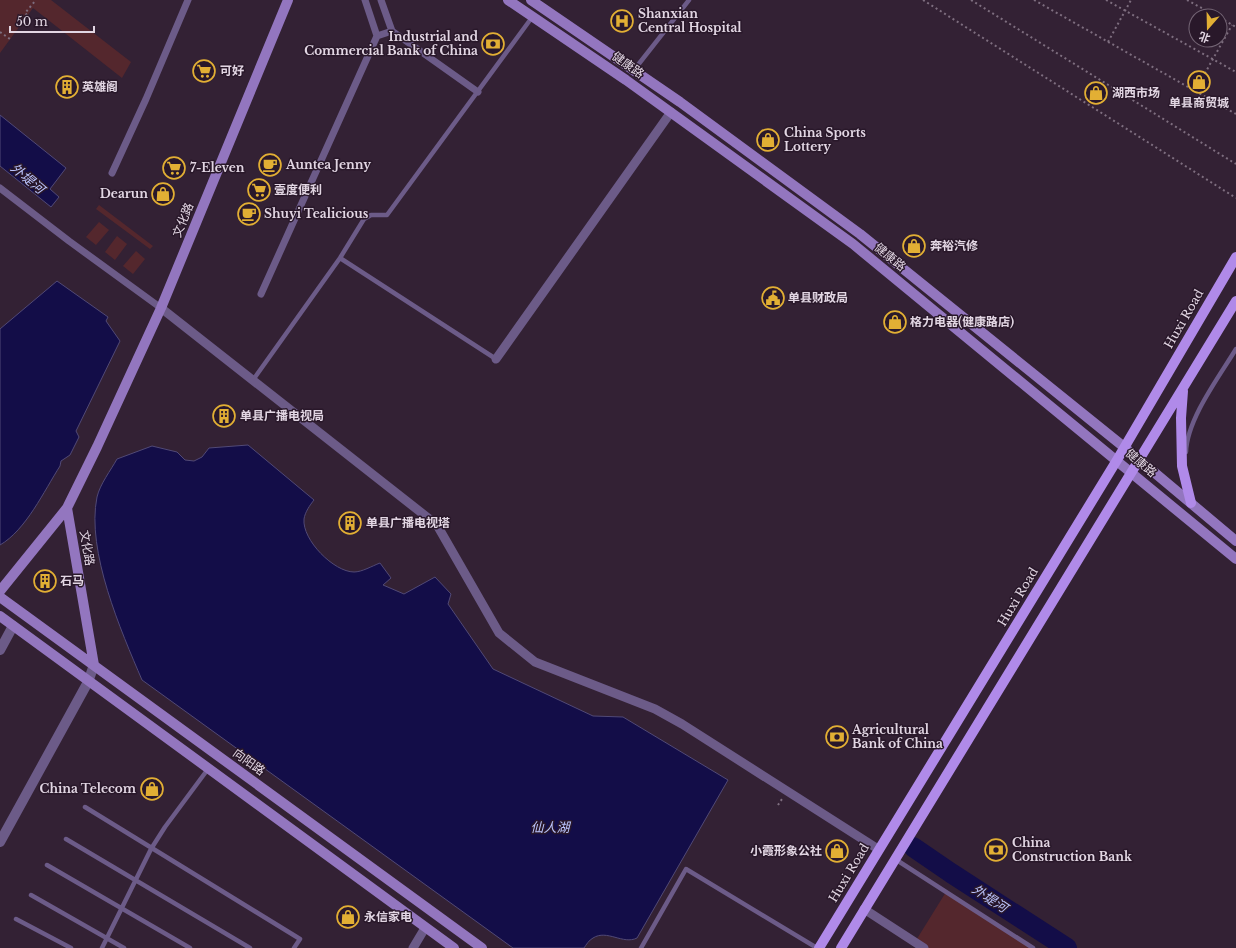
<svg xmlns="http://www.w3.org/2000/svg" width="1236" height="948" font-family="'Libre Baskerville','Noto Sans SC',serif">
<rect width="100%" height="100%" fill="#332134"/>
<path fill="#54272d" d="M 0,0 L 51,0 L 131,62 L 122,78 L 33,8 L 0,53 Z
M 99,205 L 153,246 L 150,249 L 96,209 Z
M 99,222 L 109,230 L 96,245 L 86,237 Z
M 117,236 L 127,244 L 115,260 L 105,252 Z
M 136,251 L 145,259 L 133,274 L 123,266 Z
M 946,892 L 1033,948 L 924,948 L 915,942 Z"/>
<path fill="#130d48" stroke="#514976" d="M 0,115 L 66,168 L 50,189 L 59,197 L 51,207 L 0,166 Z
M 57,281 L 108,317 L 106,321 L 120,341 L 76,431 L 79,437 L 70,455 L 61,461 L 60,466 C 44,491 26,530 0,545 L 0,329 Z
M 248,445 L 314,500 C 310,505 305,512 304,519 C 302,540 334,572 354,572 C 362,572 372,566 380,563 L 391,578 L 383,585 L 404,594 L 435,577 L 451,594 L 448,604 L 493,669 L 593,716 L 623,717 L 728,780 L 637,938 C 623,945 607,929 593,938 C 589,940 586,945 584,948 L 513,948 L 142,680 C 121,631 86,551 97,497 C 100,484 111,470 117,459 L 152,446 L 177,452 L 185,460 L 194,461 L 202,457 L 209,448 Z"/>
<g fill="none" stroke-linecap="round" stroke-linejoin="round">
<path stroke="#130d48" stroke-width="20" d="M 913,847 L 951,873 L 1067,948"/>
<path stroke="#7e6e7f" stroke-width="2" stroke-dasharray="2 3" stroke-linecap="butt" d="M 923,0 L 1236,198
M 971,0 L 1236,164
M 1034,0 L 1236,114
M 1106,0 L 1236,72
M 1187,0 L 1216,16
M 27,15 L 25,13 L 36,0
M 1220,18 L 1236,27
M 0,32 L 10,39
M 1108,42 L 1131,0
M 1195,91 L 1232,25
M 778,805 L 782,799"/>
<path stroke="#6c5b88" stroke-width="4.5" d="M 634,70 L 689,0
M 340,258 L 496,359
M 253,380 L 340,258 L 364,219 L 371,215 L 387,215 L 533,16
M 1186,452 C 1187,419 1219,377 1236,349
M 85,807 L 300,939 L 294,948
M 66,839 L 250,948
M 895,859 L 1033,948
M 47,865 L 190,948
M 31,895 L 124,948
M 16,919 L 71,948
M 102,948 L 151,849 L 165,827 L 208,769
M 641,948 L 686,869 L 817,948"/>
<path stroke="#6c5b88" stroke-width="7" d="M 365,0 L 377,36
M 381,0 L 392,31
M 112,173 L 146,99 L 188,0
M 0,188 L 69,241 L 161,308
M 261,294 L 377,36 L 392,31 L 478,92"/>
<path stroke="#6c5b88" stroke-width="9" d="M 161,308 L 437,525 L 499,633 L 535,662 L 655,709 L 682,724 L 878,849
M 496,359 L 671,112
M 864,909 L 924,948
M 413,948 L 425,928"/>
<path stroke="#6c5b88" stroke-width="10" d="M 0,650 L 13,626
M 0,842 L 88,682 L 94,665"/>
<path stroke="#9376bf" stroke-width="10" d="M 508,0 L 626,80 L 853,244 L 1236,559
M 531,0 L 680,102 L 860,234 L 1124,447 L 1236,541
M 67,508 L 94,665
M 0,591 L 67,508 L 97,447 L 161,308 L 288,0
M 0,597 L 482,948
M 0,616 L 454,948"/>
<path stroke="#b08ae9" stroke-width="10" d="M 1183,391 L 1181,418 L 1182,466 L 1191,503
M 819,948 L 1117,460 L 1236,257
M 841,948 L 1236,301"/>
</g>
<defs>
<g id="hospital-ring" transform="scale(1.15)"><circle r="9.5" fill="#29182a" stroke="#e2af34" stroke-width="1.5"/><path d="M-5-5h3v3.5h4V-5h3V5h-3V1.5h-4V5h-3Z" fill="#e2af34"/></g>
<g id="bank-ring" transform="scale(1.15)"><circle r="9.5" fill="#29182a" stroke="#e2af34" stroke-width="1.5"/><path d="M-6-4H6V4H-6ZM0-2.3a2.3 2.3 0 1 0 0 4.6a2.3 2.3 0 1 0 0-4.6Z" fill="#e2af34"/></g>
<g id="supermarket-ring" transform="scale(1.15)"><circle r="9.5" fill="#29182a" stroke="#e2af34" stroke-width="1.5"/><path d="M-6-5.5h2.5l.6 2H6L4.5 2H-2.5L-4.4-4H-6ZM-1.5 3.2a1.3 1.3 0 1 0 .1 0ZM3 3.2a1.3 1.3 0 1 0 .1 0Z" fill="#e2af34"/></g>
<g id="shop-ring" transform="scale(1.15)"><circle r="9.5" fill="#29182a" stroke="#e2af34" stroke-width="1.5"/><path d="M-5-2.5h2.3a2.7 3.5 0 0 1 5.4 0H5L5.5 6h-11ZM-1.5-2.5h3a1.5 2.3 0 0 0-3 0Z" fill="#e2af34"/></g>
<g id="building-ring" transform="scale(1.15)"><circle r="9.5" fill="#29182a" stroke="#e2af34" stroke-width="1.5"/><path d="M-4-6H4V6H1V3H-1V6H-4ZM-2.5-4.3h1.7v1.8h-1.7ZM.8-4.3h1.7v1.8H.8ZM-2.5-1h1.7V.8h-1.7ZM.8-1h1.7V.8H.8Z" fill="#e2af34"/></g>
<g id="cafe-ring" transform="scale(1.15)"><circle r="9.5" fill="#29182a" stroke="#e2af34" stroke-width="1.5"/><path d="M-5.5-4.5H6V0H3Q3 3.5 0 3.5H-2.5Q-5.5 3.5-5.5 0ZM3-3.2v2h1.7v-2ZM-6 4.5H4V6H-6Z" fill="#e2af34"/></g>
<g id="civic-ring" transform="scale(1.15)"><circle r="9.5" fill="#29182a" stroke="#e2af34" stroke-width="1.5"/><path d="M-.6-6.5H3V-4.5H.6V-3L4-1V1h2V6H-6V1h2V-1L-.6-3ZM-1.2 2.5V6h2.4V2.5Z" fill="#e2af34"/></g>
</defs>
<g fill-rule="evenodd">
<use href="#hospital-ring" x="622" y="21"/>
<use href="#bank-ring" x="493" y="44"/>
<use href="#supermarket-ring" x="204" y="71"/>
<use href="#shop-ring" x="1199" y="82"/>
<use href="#building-ring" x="67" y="87"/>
<use href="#shop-ring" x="1096" y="93"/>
<use href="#shop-ring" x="768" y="140"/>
<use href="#cafe-ring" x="270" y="165"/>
<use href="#supermarket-ring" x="174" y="168"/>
<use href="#supermarket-ring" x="259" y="190"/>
<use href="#shop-ring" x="163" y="194"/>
<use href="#cafe-ring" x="249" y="214"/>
<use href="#shop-ring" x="914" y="246"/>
<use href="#civic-ring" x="773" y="298"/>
<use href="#shop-ring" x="895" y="322"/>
<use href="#building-ring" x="224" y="416"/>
<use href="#building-ring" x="350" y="523"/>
<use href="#building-ring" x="45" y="581"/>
<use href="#bank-ring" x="837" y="737"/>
<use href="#shop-ring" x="152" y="789"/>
<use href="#bank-ring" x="996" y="850"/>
<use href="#shop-ring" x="837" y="851"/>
<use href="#shop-ring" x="348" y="917"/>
</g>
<g text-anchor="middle" stroke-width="3" stroke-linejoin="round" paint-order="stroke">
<g font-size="12" font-weight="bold" fill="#e2d6e3" stroke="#29182a" text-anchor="start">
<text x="638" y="18">Shanxian<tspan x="638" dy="14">Central Hospital</tspan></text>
<text x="478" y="41" text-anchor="end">Industrial and<tspan x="478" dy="14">Commercial Bank of China</tspan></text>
<text x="220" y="75">可好</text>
<text x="82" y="91">英雄阁</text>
<text x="1112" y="97">湖西市场</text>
<text x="1199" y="107" text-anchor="middle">单县商贸城</text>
<text x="784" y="137">China Sports<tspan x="784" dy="14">Lottery</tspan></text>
<text x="286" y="169">Auntea Jenny</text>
<text x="190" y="172">7-Eleven</text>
<text x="274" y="194">壹度便利</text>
<text x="148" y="198" text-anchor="end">Dearun</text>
<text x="264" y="218">Shuyi Tealicious</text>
<text x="930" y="250">奔裕汽修</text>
<text x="788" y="302">单县财政局</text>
<text x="910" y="326">格力电器(健康路店)</text>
<text x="240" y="420">单县广播电视局</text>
<text x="366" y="527">单县广播电视塔</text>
<text x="60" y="585">石马</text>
<text x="852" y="734">Agricultural<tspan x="852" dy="14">Bank of China</tspan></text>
<text x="136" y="793" text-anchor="end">China Telecom</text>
<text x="1012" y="847">China<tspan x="1012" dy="14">Construction Bank</tspan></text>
<text x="822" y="855" text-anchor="end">小霞形象公社</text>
<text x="364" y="921">永信家电</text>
</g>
<g font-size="12" fill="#e2d6e3" stroke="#29182a">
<text transform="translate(628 65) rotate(35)" y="4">健康路</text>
<text transform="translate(183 220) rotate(-68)" y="4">文化路</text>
<text transform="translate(890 257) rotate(39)" y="4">健康路</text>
<text transform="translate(1184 319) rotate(-60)" y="4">Huxi Road</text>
<text transform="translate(1141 463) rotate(40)" y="4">健康路</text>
<text transform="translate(87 548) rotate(80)" y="4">文化路</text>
<text transform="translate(1018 597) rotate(-59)" y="4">Huxi Road</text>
<text transform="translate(249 762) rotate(36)" y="4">向阳路</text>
<text transform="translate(849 873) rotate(-59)" y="4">Huxi Road</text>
</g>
<g font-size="13" font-style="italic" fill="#bbc4fd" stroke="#29182a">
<text transform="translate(28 178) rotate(40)" y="5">外堤河</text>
<text x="550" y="832">仙人湖</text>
<text transform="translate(990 898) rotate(33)" y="5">外堤河</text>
</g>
</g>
<g transform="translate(1208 28) rotate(200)"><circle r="19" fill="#29182a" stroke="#736474"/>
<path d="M0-3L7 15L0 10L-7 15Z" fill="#e2af34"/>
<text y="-6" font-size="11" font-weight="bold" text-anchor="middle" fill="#e2d6e3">北</text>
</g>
<path d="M10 26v6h84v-6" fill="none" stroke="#e2d6e3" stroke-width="2"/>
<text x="16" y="26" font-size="12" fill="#e2d6e3" stroke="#29182a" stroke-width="3" paint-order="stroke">50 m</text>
</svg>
